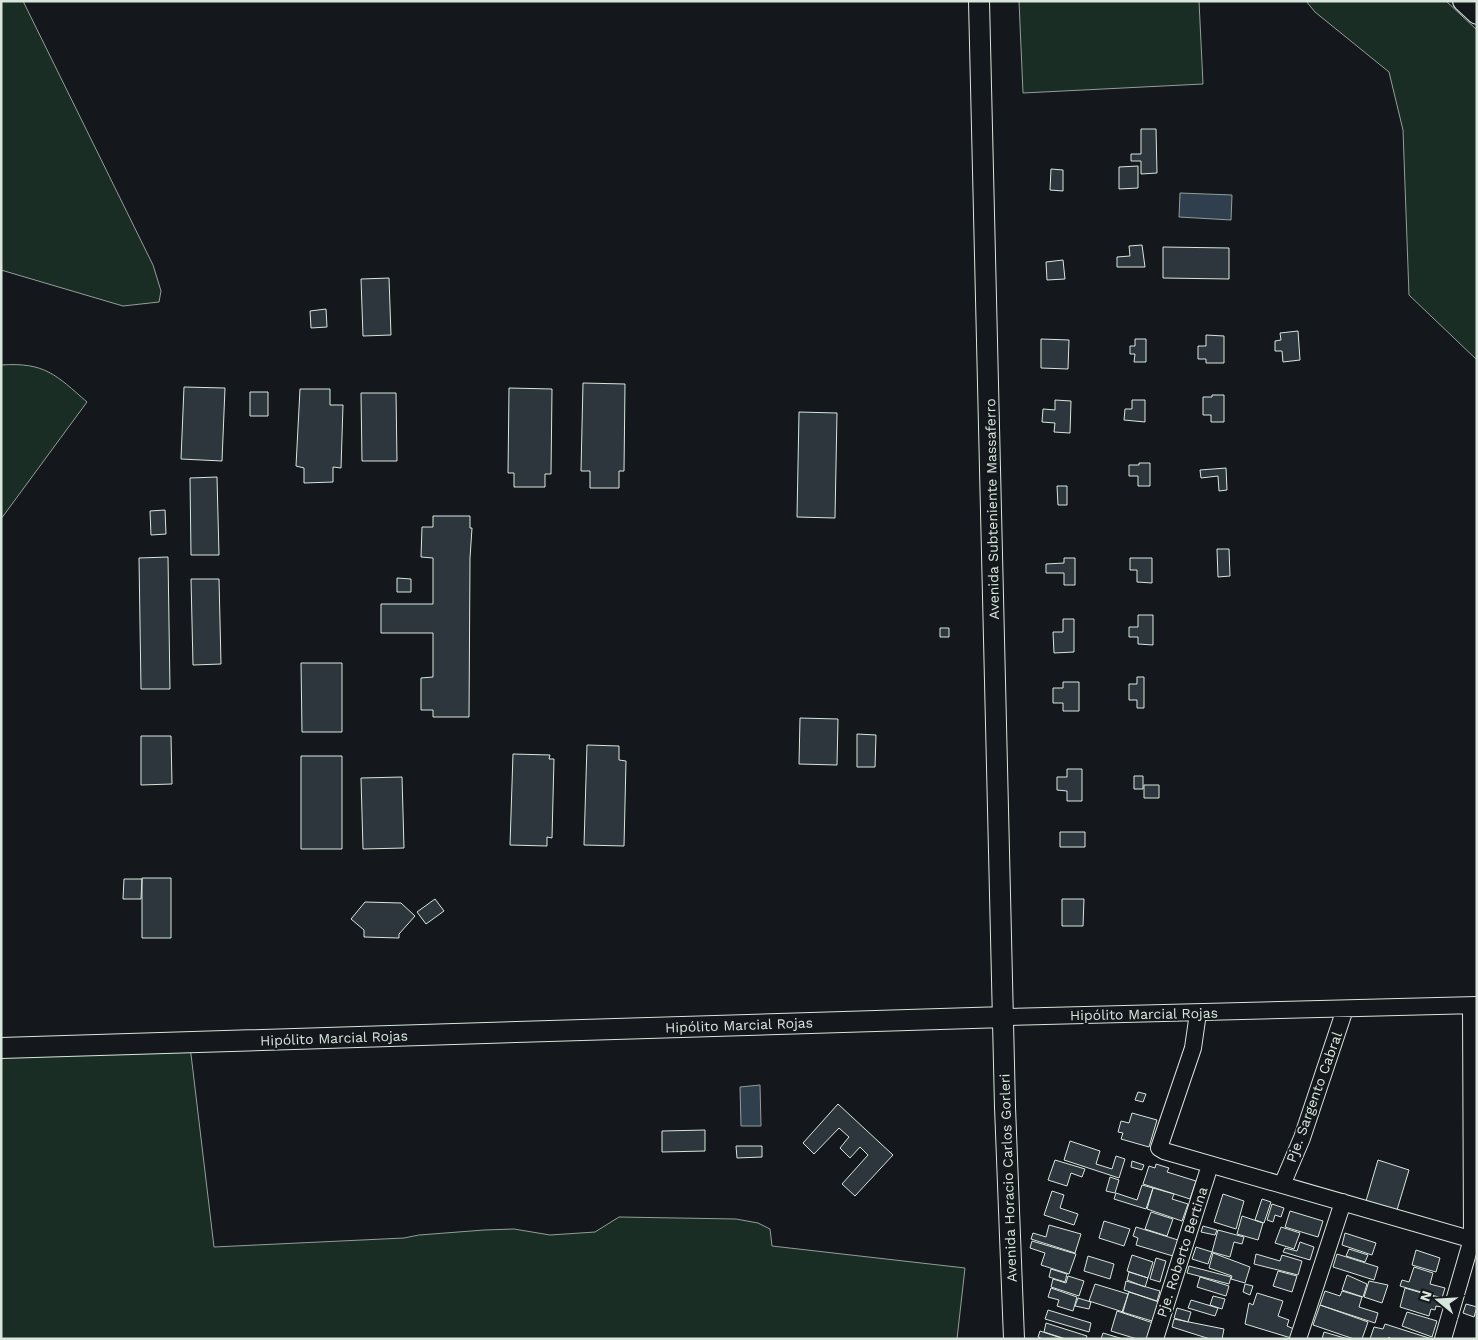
<svg xmlns="http://www.w3.org/2000/svg" width="1478" height="1340" font-family="'Work Sans',sans-serif">
<rect width="100%" height="100%" fill="#14181c"/>
<path fill="#1a2d24" stroke="#939e99" d="M 1,1 L 23,1 L 153,265 L 161,291 L 159,302 L 123,306 L 1,270 Z
M 1019,1 L 1199,1 L 1203,84 L 1023,93 Z
M 1306,1 L 1446,1 L 1477,30 L 1477,360 L 1409,295 L 1403,130 L 1389,72 L 1315,12 Z
M 1,365 C 45,362 56,375 87,402 L 1,519 Z
M 190,1046 L 214,1247 L 404,1238 L 419,1235 L 484,1230 L 514,1229 L 550,1235 L 595,1232 L 619,1217 L 736,1219 L 758,1223 L 770,1229 L 772,1246 L 965,1268 L 957,1339 L 1,1339 L 1,1047 Z"/>
<path fill="#2f3f4d" stroke="#939e99" d="M 1180,193 L 1232,195 L 1231,220 L 1179,217 Z
M 760,1085 L 761,1126 L 741,1126 L 740,1087 Z"/>
<path fill="#2c363c" stroke="#d8e6dc" d="M 1141,129 L 1156,129 L 1157,173 L 1141,174 L 1141,161 L 1131,161 L 1131,154 L 1141,154 Z
M 1138,166 L 1138,188 L 1119,189 L 1119,167 Z
M 1051,169 L 1063,170 L 1063,191 L 1050,190 Z
M 1142,245 L 1145,267 L 1117,267 L 1117,257 L 1130,256 L 1129,246 Z
M 1163,247 L 1229,248 L 1229,279 L 1163,278 Z
M 1063,260 L 1065,279 L 1047,280 L 1046,262 Z
M 389,278 L 391,335 L 363,336 L 361,279 Z
M 326,309 L 327,327 L 311,328 L 310,311 Z
M 1298,331 L 1300,360 L 1283,362 L 1282,351 L 1275,351 L 1275,341 L 1281,340 L 1280,333 Z
M 1206,335 L 1224,336 L 1224,363 L 1206,363 L 1206,359 L 1198,359 L 1198,346 L 1206,346 Z
M 1041,339 L 1069,340 L 1068,369 L 1041,368 Z
M 1135,339 L 1146,339 L 1146,362 L 1134,362 L 1135,354 L 1130,354 L 1130,346 L 1135,346 Z
M 583,383 L 625,384 L 624,471 L 619,471 L 619,488 L 590,488 L 590,471 L 581,471 Z
M 184,387 L 225,388 L 222,461 L 181,459 Z
M 509,388 L 552,389 L 551,474 L 545,474 L 545,487 L 514,487 L 514,473 L 508,473 Z
M 300,389 L 330,389 L 330,405 L 343,405 L 341,468 L 333,467 L 333,482 L 304,483 L 304,468 L 296,466 Z
M 250,392 L 268,392 L 268,416 L 250,416 Z
M 361,393 L 396,393 L 397,461 L 362,461 Z
M 1212,395 L 1224,395 L 1224,422 L 1211,422 L 1211,415 L 1203,415 L 1203,397 L 1212,397 Z
M 1055,400 L 1071,401 L 1070,433 L 1054,432 L 1055,423 L 1042,422 L 1043,409 L 1055,410 Z
M 1132,400 L 1145,400 L 1145,422 L 1124,420 L 1125,409 L 1132,409 Z
M 799,412 L 837,413 L 835,518 L 797,517 Z
M 1139,463 L 1150,463 L 1150,486 L 1138,486 L 1138,476 L 1129,476 L 1129,465 L 1139,465 Z
M 1226,468 L 1227,490 L 1219,491 L 1218,476 L 1201,478 L 1200,470 Z
M 217,477 L 219,555 L 191,555 L 190,478 Z
M 1057,486 L 1067,486 L 1067,505 L 1058,505 Z
M 165,510 L 166,534 L 151,535 L 150,511 Z
M 433,516 L 470,516 L 470,528 L 472,528 L 470,558 L 469,717 L 433,717 L 433,710 L 421,710 L 421,678 L 433,677 L 433,633 L 381,633 L 381,604 L 433,604 L 433,558 L 421,557 L 422,527 L 433,527 Z
M 1217,549 L 1229,549 L 1230,576 L 1218,577 Z
M 168,557 L 170,689 L 141,689 L 139,558 Z
M 1064,558 L 1075,558 L 1075,585 L 1064,585 L 1064,573 L 1046,573 L 1046,564 L 1064,563 Z
M 1130,558 L 1152,558 L 1152,583 L 1137,582 L 1137,570 L 1130,570 Z
M 397,578 L 411,579 L 411,592 L 397,592 Z
M 191,579 L 219,579 L 221,664 L 193,665 Z
M 1138,615 L 1153,615 L 1153,645 L 1138,644 L 1138,637 L 1129,637 L 1129,627 L 1138,627 Z
M 1063,619 L 1074,619 L 1074,652 L 1054,653 L 1053,632 L 1063,632 Z
M 940,628 L 949,628 L 949,637 L 940,637 Z
M 301,663 L 342,663 L 342,732 L 302,732 Z
M 1137,677 L 1144,677 L 1144,708 L 1137,708 L 1137,700 L 1129,700 L 1129,684 L 1137,684 Z
M 1063,682 L 1079,682 L 1079,711 L 1063,711 L 1063,703 L 1053,703 L 1053,688 L 1063,688 Z
M 800,718 L 838,719 L 837,765 L 799,764 Z
M 857,734 L 876,735 L 875,767 L 857,767 Z
M 141,736 L 171,736 L 172,784 L 141,785 Z
M 587,745 L 619,746 L 619,760 L 626,761 L 624,846 L 584,845 Z
M 513,754 L 550,755 L 549,759 L 554,759 L 552,838 L 547,837 L 547,846 L 510,845 Z
M 301,756 L 342,756 L 342,849 L 301,849 Z
M 1067,769 L 1082,769 L 1082,801 L 1067,801 L 1067,791 L 1057,790 L 1057,777 L 1067,777 Z
M 1134,776 L 1143,776 L 1143,789 L 1134,789 Z
M 402,777 L 404,848 L 363,849 L 361,778 Z
M 1144,785 L 1159,785 L 1159,798 L 1144,798 Z
M 1060,832 L 1085,832 L 1085,847 L 1060,847 Z
M 142,878 L 171,878 L 171,938 L 142,938 Z
M 124,879 L 142,879 L 141,899 L 123,899 Z
M 435,899 L 444,911 L 426,924 L 417,912 Z
M 1062,899 L 1084,899 L 1083,926 L 1062,926 Z
M 365,902 L 401,903 L 415,916 L 399,934 L 399,938 L 364,937 L 364,930 L 351,919 Z
M 1138,1092 L 1146,1094 L 1143,1102 L 1135,1100 Z
M 838,1104 L 893,1155 L 855,1196 L 842,1184 L 868,1155 L 860,1147 L 850,1158 L 840,1148 L 849,1137 L 839,1128 L 814,1154 L 803,1143 Z
M 1132,1113 L 1157,1120 L 1149,1147 L 1121,1139 L 1123,1133 L 1118,1132 L 1121,1121 L 1129,1123 Z
M 705,1130 L 705,1151 L 662,1152 L 662,1131 Z
M 1070,1141 L 1100,1151 L 1096,1164 L 1112,1169 L 1116,1156 L 1125,1159 L 1119,1178 L 1064,1160 Z
M 736,1146 L 762,1146 L 762,1157 L 737,1158 Z
M 1055,1160 L 1085,1169 L 1082,1177 L 1071,1173 L 1067,1186 L 1048,1180 Z
M 1378,1160 L 1409,1170 L 1397,1210 L 1366,1201 Z
M 1132,1161 L 1144,1165 L 1142,1170 L 1131,1167 Z
M 1156,1164 L 1169,1168 L 1167,1172 L 1196,1181 L 1190,1199 L 1143,1184 L 1149,1166 L 1155,1168 Z
M 1110,1177 L 1119,1180 L 1115,1193 L 1106,1191 Z
M 1142,1185 L 1153,1188 L 1146,1209 L 1114,1199 L 1116,1193 L 1137,1200 Z
M 1153,1188 L 1174,1194 L 1172,1199 L 1188,1204 L 1182,1221 L 1147,1209 Z
M 1052,1191 L 1064,1195 L 1060,1208 L 1078,1214 L 1074,1225 L 1044,1215 Z
M 1223,1194 L 1244,1201 L 1236,1229 L 1214,1222 Z
M 1262,1199 L 1271,1202 L 1264,1223 L 1255,1220 Z
M 1272,1204 L 1284,1208 L 1281,1217 L 1275,1215 L 1273,1222 L 1267,1220 Z
M 1290,1211 L 1323,1221 L 1318,1237 L 1285,1227 Z
M 1151,1212 L 1173,1219 L 1167,1236 L 1145,1229 Z
M 1242,1216 L 1263,1223 L 1258,1240 L 1237,1234 Z
M 1104,1221 L 1130,1229 L 1124,1246 L 1099,1238 Z
M 1049,1225 L 1081,1234 L 1075,1253 L 1031,1239 L 1033,1233 L 1046,1237 Z
M 1203,1226 L 1217,1230 L 1215,1235 L 1201,1232 Z
M 1136,1227 L 1178,1240 L 1173,1256 L 1136,1245 L 1138,1238 L 1133,1236 Z
M 1281,1227 L 1300,1233 L 1294,1249 L 1275,1243 Z
M 1218,1230 L 1244,1237 L 1242,1244 L 1234,1242 L 1230,1257 L 1212,1252 Z
M 1345,1233 L 1376,1243 L 1372,1255 L 1342,1245 Z
M 1032,1241 L 1076,1254 L 1069,1274 L 1041,1265 L 1045,1253 L 1030,1248 Z
M 1300,1242 L 1314,1247 L 1310,1260 L 1283,1252 L 1285,1248 L 1297,1251 Z
M 1196,1247 L 1212,1252 L 1208,1264 L 1192,1259 Z
M 1349,1249 L 1368,1255 L 1365,1262 L 1346,1256 Z
M 1416,1250 L 1440,1258 L 1436,1272 L 1412,1265 Z
M 1213,1253 L 1250,1267 L 1245,1283 L 1231,1279 L 1232,1276 L 1209,1268 Z
M 1256,1254 L 1280,1261 L 1282,1255 L 1302,1261 L 1298,1275 L 1254,1264 Z
M 1337,1254 L 1378,1267 L 1374,1280 L 1333,1267 Z
M 1132,1255 L 1153,1262 L 1148,1278 L 1127,1271 Z
M 1088,1256 L 1114,1264 L 1110,1279 L 1084,1271 Z
M 1156,1258 L 1166,1261 L 1160,1282 L 1150,1279 Z
M 1189,1266 L 1231,1277 L 1229,1284 L 1187,1273 Z
M 1414,1267 L 1433,1273 L 1430,1284 L 1445,1288 L 1442,1298 L 1400,1286 L 1402,1280 L 1409,1282 Z
M 1051,1269 L 1067,1274 L 1065,1282 L 1049,1277 Z
M 1278,1271 L 1297,1276 L 1292,1292 L 1273,1286 Z
M 1129,1272 L 1148,1278 L 1145,1287 L 1127,1280 Z
M 1347,1275 L 1367,1284 L 1363,1297 L 1342,1290 Z
M 1068,1276 L 1084,1281 L 1079,1296 L 1051,1287 L 1053,1279 L 1066,1283 Z
M 1200,1277 L 1229,1286 L 1226,1296 L 1197,1287 Z
M 1126,1281 L 1160,1291 L 1157,1301 L 1124,1290 Z
M 1369,1281 L 1388,1285 L 1382,1303 L 1364,1297 Z
M 1095,1284 L 1128,1294 L 1123,1312 L 1089,1301 Z
M 1245,1284 L 1253,1286 L 1250,1295 L 1243,1292 Z
M 1051,1288 L 1077,1297 L 1073,1311 L 1057,1306 L 1059,1300 L 1048,1297 Z
M 1405,1288 L 1445,1300 L 1442,1307 L 1436,1306 L 1435,1310 L 1431,1309 L 1429,1316 L 1400,1307 Z
M 1325,1291 L 1340,1296 L 1342,1291 L 1362,1297 L 1359,1307 L 1378,1313 L 1375,1323 L 1320,1305 Z
M 1129,1292 L 1159,1302 L 1152,1321 L 1122,1312 Z
M 1257,1293 L 1283,1301 L 1278,1316 L 1289,1320 L 1287,1326 L 1294,1329 L 1291,1338 L 1245,1324 L 1249,1303 L 1253,1305 Z
M 1213,1296 L 1225,1299 L 1222,1309 L 1210,1305 Z
M 1078,1298 L 1091,1302 L 1089,1309 L 1075,1306 Z
M 1191,1300 L 1218,1308 L 1215,1316 L 1188,1308 Z
M 1466,1304 L 1477,1307 L 1474,1317 L 1463,1313 Z
M 1320,1305 L 1368,1322 L 1362,1339 L 1354,1339 L 1313,1325 Z
M 1177,1308 L 1191,1312 L 1188,1322 L 1174,1318 Z
M 1048,1310 L 1091,1323 L 1089,1332 L 1045,1319 Z
M 1117,1311 L 1153,1323 L 1148,1339 L 1137,1339 L 1111,1331 Z
M 1407,1312 L 1437,1321 L 1432,1337 L 1402,1326 Z
M 1174,1319 L 1224,1329 L 1222,1339 L 1210,1339 L 1172,1327 Z
M 1046,1323 L 1087,1336 L 1086,1339 L 1066,1339 L 1044,1332 Z
M 1385,1324 L 1432,1339 L 1391,1339 L 1389,1337 L 1388,1339 L 1370,1339 L 1374,1327 L 1383,1329 Z
M 1040,1331 L 1064,1339 L 1043,1339 L 1038,1337 Z
M 1324,1332 L 1348,1339 L 1322,1339 Z
M 1103,1333 L 1123,1339 L 1101,1339 Z"/>
<g fill="none" stroke-linecap="round" stroke-linejoin="round">
<g stroke="#d8e6dc" stroke-width="18">
<path id="minor" d="M 1198,1013 L 1193,1048 L 1159,1148 L 1164,1151 L 1477,1241
M 1005,1017 L 1477,1005
M 1282,1185 L 1302,1138 L 1345,1009
M 1155,1339 L 1210,1165
M 1298,1339 L 1343,1202
M 1443,1339 L 1472,1239 L 1471,1006"/>
</g>
<g stroke="#d8e6dc" stroke-width="22">
<path id="major" d="M 979,1 L 1005,1107 L 1014,1339
M 1463,1 L 1477,14
M 1,1048 L 1005,1017"/>
</g>
<use href="#minor" stroke="#14181c" stroke-width="16"/>
<use href="#major" stroke="#14181c" stroke-width="20"/>
</g>
<g text-anchor="middle" stroke-width="4" stroke-linejoin="round" paint-order="stroke">
<g font-size="14" fill="#d8e6dc" stroke="#14181c">
<text transform="translate(992 509) rotate(-91)" y="5">Avenida Subteniente Massaferro</text>
<text transform="translate(1144 1014) rotate(-1)" y="5">Hipólito Marcial Rojas</text>
<text transform="translate(739 1025) rotate(-2)" y="5">Hipólito Marcial Rojas</text>
<text transform="translate(334 1038) rotate(-2)" y="5">Hipólito Marcial Rojas</text>
<text transform="translate(1314 1097) rotate(-70)" y="5">Pje. Sargento Cabral</text>
<text transform="translate(1008 1178) rotate(-92)" y="5">Avenida Horacio Carlos Gorleri</text>
<text transform="translate(1182 1252) rotate(-72)" y="5">Pje. Roberto Bertina</text>
</g>
</g>
<rect width="1478" height="1340" fill="none" stroke="#d8e6dc" stroke-width="5"/>
<g transform="translate(1438 1300) rotate(288)" stroke="#14181c" stroke-width="4" paint-order="stroke">
<path d="M0-4L9 19L0 12L-9 19Z" fill="#d8e6dc"/>
<text y="-8" font-size="14" font-weight="bold" text-anchor="middle" fill="#d8e6dc">N</text>
</g>
</svg>
